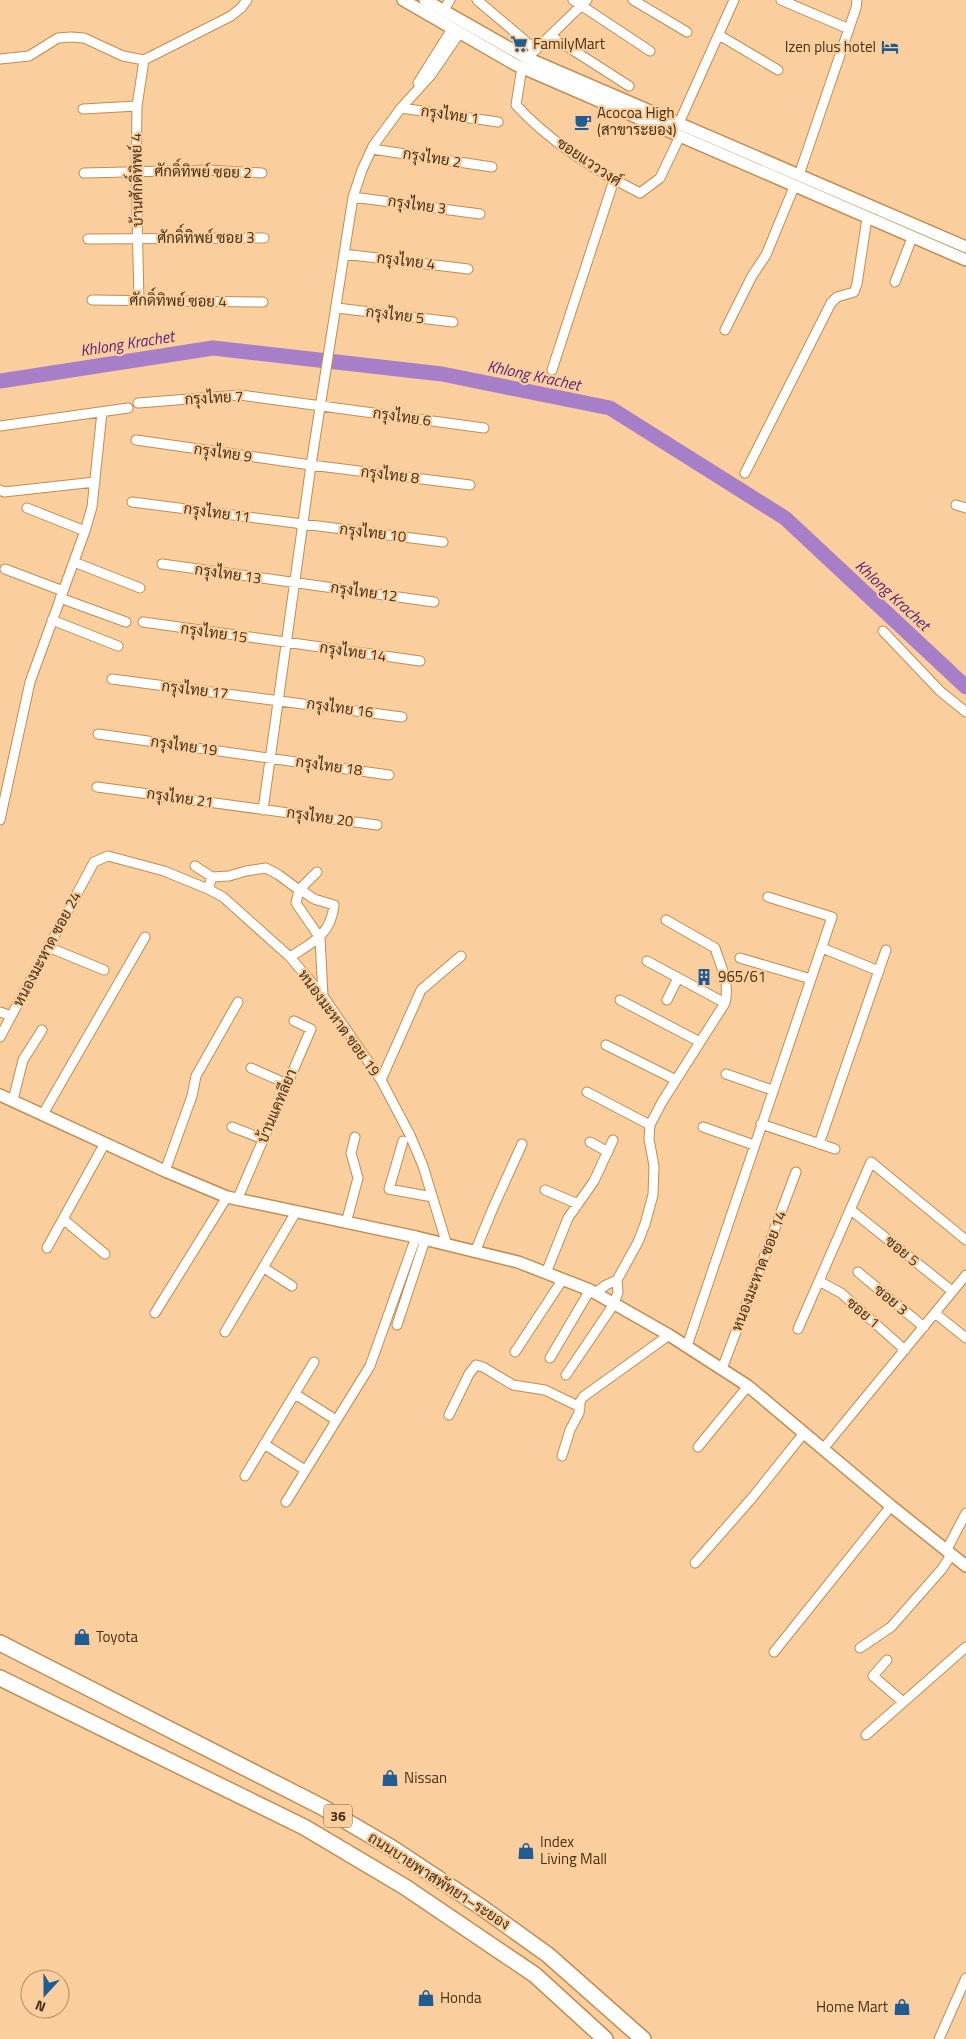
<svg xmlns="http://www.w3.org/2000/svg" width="966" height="2039" font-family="'Titillium Web',Sarabun,sans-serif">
<rect width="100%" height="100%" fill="#face9d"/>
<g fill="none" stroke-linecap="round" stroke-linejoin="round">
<path stroke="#a77ec8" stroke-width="15" d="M 0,381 L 213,348 L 442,374 L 610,408 L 785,518 L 966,687"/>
<g stroke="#c18d50" stroke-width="11">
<path id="street" d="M 477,0 L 536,50
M 573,0 L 650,51
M 633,0 L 687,32
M 781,0 L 849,29
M 443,11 L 450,0
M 719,35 L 778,70
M 551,36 L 629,86
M 527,58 L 587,0
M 0,59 L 29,56 L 58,38 L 71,37 L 84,38 L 123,56 L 144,60 L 231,16 L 241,8 L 247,0
M 522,67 L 516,105 C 550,142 596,171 640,193 L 660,178 L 680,136
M 418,83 L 452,29
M 401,108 L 498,122
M 83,109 L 137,106
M 679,123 L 734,0
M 372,149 L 492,167
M 84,173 L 208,170 L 262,173
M 799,175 L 856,8 L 857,0
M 353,197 L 480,214
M 88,239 L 264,238
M 344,254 L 468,269
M 895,282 L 912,238
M 92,300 L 263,302
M 139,301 L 136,171 L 137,106 L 144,60
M 337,308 L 453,322
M 725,330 L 752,276 L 766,255 L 794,187
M 552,370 L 614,180
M 138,403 L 240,395 L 484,428
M 0,426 L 128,408
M 136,440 L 311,465 L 470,485
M 745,473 L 831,303 L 837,297 L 854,292 L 857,284 L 867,218
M 0,490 L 4,492 L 95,482
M 132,502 L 443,542
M 956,505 L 966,508
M 27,508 L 85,531
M 74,562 L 140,588
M 162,564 L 434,602
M 5,569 L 63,591
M 60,598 L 126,622
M 52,620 L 118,646
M 143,622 L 420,661
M 883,631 L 940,691 L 966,712
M 112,679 L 402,717
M 98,734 L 389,775
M 97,787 L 377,825
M 263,810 L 311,465 L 353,197 L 362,170 L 373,146 L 401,108 L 431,75 L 459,34
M 0,820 L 30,682 L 85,531 L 92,507 L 102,412
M 195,866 L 212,877
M 208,889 L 212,877 L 229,876 L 246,871 L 266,868 L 279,875 L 299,890 L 296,903 L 320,938 L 323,996
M 48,947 L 104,970
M 822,948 L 879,971
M 290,957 C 312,943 331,935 334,905 L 314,899 L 304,892 L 299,890 L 317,872
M 740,958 L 811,979
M 647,961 L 725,1003
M 620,1000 L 700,1042
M 667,1000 L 678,978
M 0,1012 L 11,1016
M 0,1037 L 94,862 L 108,856 L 164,871 L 208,889 L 223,897 L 290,957 L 323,996 L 381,1080 L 410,1135 L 423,1166 L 447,1245
M 606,1045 L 676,1080
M 251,1068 L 287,1084
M 726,1074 L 772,1090
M 381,1080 L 421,990 L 461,956
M 587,1092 L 650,1125
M 13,1100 L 23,1060 L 42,1030
M 43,1114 L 145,937
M 761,1124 L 835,1149
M 232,1127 L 263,1139
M 703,1127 L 754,1145
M 403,1141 L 389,1189 L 432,1197
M 590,1142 L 608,1152
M 819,1144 L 886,950
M 165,1171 L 192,1096 L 196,1076 L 238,1002
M 545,1190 L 578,1204
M 237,1200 L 311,1029 L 294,1021
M 851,1210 L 952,1291
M 63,1219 L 105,1254
M 346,1223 L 358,1178 L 351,1153 L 355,1137
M 47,1248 L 105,1143
M 475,1252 L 493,1208 L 522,1144
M 264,1268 L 292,1286
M 858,1272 L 924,1327
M 546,1273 L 568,1218 L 594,1181 L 613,1140
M 819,1281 L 841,1293 L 905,1350
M 595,1293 L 606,1285 L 617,1280
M 155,1313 L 227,1197
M 936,1314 L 966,1338
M 397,1325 L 425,1240
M 798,1329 L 871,1162 L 966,1240
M 225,1332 L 296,1212
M 687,1346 L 832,917 L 768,897
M 515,1352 L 563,1279
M 550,1358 L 590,1290
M 722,1369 L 796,1172
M 566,1375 L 614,1304 L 618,1292 L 617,1280 L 638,1242 L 645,1224 L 653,1195 L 654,1166 L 649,1139 L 650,1125 L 662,1102 L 725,1003 C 730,983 721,967 715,948 L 666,920
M 295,1394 L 336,1420
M 449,1415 L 469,1374 L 476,1365 L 483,1367 L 513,1385 L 545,1390 L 580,1407
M 264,1444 L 305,1470
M 698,1447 L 748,1386
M 823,1449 L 966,1275
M 562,1456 L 570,1430 L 579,1413 L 580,1402 L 583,1397 L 669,1335
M 245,1476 L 314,1362
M 286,1502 L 370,1366 L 416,1237
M 946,1551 L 966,1513
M 695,1563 L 752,1498 L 804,1433
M 860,1648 L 891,1627 L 942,1569 L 951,1555
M 774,1652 L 891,1506
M 887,1660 L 873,1676 L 903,1702
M 866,1735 L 966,1647
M 939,2039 L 966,1978"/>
</g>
<g stroke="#c18d50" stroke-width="14">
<path id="secondary" d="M 403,0 L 516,65 L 966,260
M 425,0 L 527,58 L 966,247
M 0,1095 L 165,1171 L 227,1197 L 416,1237 L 518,1262 L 590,1290 L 669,1335 L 748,1386 L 891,1506 L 966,1566"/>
</g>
<g stroke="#c18d50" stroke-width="18">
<path id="highway" d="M 0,1643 L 322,1807 L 392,1848 L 481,1907 L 548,1955 L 643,2039
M 0,1678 L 304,1827 L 405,1887 L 535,1975 L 605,2039"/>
</g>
<use href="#street" stroke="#fff" stroke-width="9"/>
<use href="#secondary" stroke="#fff" stroke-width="11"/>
<use href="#highway" stroke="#fff" stroke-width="15"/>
</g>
<defs>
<g id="supermarket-bare" transform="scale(1.35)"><path d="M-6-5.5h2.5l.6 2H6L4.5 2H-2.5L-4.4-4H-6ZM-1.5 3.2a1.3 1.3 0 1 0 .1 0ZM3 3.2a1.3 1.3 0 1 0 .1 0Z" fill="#1f5c93" stroke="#face9d" stroke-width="2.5" paint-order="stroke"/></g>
<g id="hotel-bare" transform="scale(1.35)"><path d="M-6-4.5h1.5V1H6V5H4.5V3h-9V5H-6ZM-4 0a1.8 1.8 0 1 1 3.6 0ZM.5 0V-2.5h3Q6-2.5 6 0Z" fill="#1f5c93" stroke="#face9d" stroke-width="2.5" paint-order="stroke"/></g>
<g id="cafe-bare" transform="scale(1.35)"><path d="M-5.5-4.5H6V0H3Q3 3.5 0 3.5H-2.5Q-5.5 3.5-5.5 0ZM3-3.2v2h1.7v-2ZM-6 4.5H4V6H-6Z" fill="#1f5c93" stroke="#face9d" stroke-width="2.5" paint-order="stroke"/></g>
<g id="building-bare" transform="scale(1.35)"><path d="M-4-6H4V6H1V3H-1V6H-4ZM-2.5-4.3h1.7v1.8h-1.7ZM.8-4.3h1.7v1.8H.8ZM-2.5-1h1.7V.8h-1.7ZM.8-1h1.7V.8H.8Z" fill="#1f5c93" stroke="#face9d" stroke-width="2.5" paint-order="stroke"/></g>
<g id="shop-bare" transform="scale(1.35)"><path d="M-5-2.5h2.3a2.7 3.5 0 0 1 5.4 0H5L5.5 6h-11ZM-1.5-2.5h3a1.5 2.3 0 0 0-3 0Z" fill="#1f5c93" stroke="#face9d" stroke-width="2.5" paint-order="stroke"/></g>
</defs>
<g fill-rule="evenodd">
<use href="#supermarket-bare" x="519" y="44"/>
<use href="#hotel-bare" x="890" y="47"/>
<use href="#cafe-bare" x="583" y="122"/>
<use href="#building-bare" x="704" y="977"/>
<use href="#shop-bare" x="82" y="1637"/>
<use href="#shop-bare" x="390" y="1778"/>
<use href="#shop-bare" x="526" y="1851"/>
<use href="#shop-bare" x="426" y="1998"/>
<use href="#shop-bare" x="902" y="2007"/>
</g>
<g text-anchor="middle" stroke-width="4.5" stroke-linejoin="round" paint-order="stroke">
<rect fill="#face9d" stroke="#7d603f" stroke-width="1" x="324" y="1804.5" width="28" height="23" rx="4"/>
<g font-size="14" font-weight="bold" fill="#473117">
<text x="338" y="1821">36</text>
</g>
<g font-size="15" fill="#473117" stroke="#face9d" text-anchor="start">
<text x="533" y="49">FamilyMart</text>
<text x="876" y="52" text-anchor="end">Izen plus hotel</text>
<text x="597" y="118">Acocoa High<tspan x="597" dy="17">(สาขาระยอง)</tspan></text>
<text x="718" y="982">965/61</text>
<text x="96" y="1642">Toyota</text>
<text x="404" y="1783">Nissan</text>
<text x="540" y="1847">Index<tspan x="540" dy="17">Living Mall</tspan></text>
<text x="440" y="2003">Honda</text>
<text x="888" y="2012" text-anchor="end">Home Mart</text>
</g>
<g font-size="15" fill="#473117" stroke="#face9d">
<text transform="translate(450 115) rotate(8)" y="5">กรุงไทย 1</text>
<text transform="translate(432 158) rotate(9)" y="5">กรุงไทย 2</text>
<text transform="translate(589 162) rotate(34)" y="5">ซอยแวววงศ์</text>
<text transform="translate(203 172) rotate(1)" y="5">ศักดิ์ทิพย์ ซอย 2</text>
<text transform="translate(137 180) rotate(-91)" y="5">บ้านศักดิ์ทิพย์ 4</text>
<text transform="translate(417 205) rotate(8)" y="5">กรุงไทย 3</text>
<text x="206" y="243">ศักดิ์ทิพย์ ซอย 3</text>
<text transform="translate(406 261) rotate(7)" y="5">กรุงไทย 4</text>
<text transform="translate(178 301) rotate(1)" y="5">ศักดิ์ทิพย์ ซอย 4</text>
<text transform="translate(395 315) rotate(7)" y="5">กรุงไทย 5</text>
<text transform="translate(214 398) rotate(-3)" y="5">กรุงไทย 7</text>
<text transform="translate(402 417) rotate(8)" y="5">กรุงไทย 6</text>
<text transform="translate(223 453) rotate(8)" y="5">กรุงไทย 9</text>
<text transform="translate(390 475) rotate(7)" y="5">กรุงไทย 8</text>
<text transform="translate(217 513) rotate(8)" y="5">กรุงไทย 11</text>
<text transform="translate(373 533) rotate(7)" y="5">กรุงไทย 10</text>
<text transform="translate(228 574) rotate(8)" y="5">กรุงไทย 13</text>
<text transform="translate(364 592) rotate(8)" y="5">กรุงไทย 12</text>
<text transform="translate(214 633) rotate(8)" y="5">กรุงไทย 15</text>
<text transform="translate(353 652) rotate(8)" y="5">กรุงไทย 14</text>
<text transform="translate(195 690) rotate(7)" y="5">กรุงไทย 17</text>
<text transform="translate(340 708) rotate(8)" y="5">กรุงไทย 16</text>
<text transform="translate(184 746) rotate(8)" y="5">กรุงไทย 19</text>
<text transform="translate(329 766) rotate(8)" y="5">กรุงไทย 18</text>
<text transform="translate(180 798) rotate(8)" y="5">กรุงไทย 21</text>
<text transform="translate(320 817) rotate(8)" y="5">กรุงไทย 20</text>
<text transform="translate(47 949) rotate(-62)" y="5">หนองมะหาด ซอย 24</text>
<text transform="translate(339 1023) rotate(54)" y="5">หนองมะหาด ซอย 19</text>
<text transform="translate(277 1106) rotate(-67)" y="5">บ้านแคทลียา</text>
<text transform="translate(902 1251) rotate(39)" y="5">ซอย 5</text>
<text transform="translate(759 1271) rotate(-69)" y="5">หนองมะหาด ซอย 14</text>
<text transform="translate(891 1300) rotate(40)" y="5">ซอย 3</text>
<text transform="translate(863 1313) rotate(41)" y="5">ซอย 1</text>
<text transform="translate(439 1881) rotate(33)" y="5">ถนนบายพาสพัทยา–ระยอง</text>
</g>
<g font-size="16" font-style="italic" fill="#5a247c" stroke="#face9d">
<text transform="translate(127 343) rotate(-9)" y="6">Khlong Krachet</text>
<text transform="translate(534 375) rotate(12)" y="6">Khlong Krachet</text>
<text transform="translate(893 595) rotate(43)" y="6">Khlong Krachet</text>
</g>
</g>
<g transform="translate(45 1994) rotate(201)"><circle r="24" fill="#face9d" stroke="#b28f67"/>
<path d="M0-4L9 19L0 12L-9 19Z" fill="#1f5c93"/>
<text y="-8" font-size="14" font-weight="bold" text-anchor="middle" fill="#473117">N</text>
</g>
</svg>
